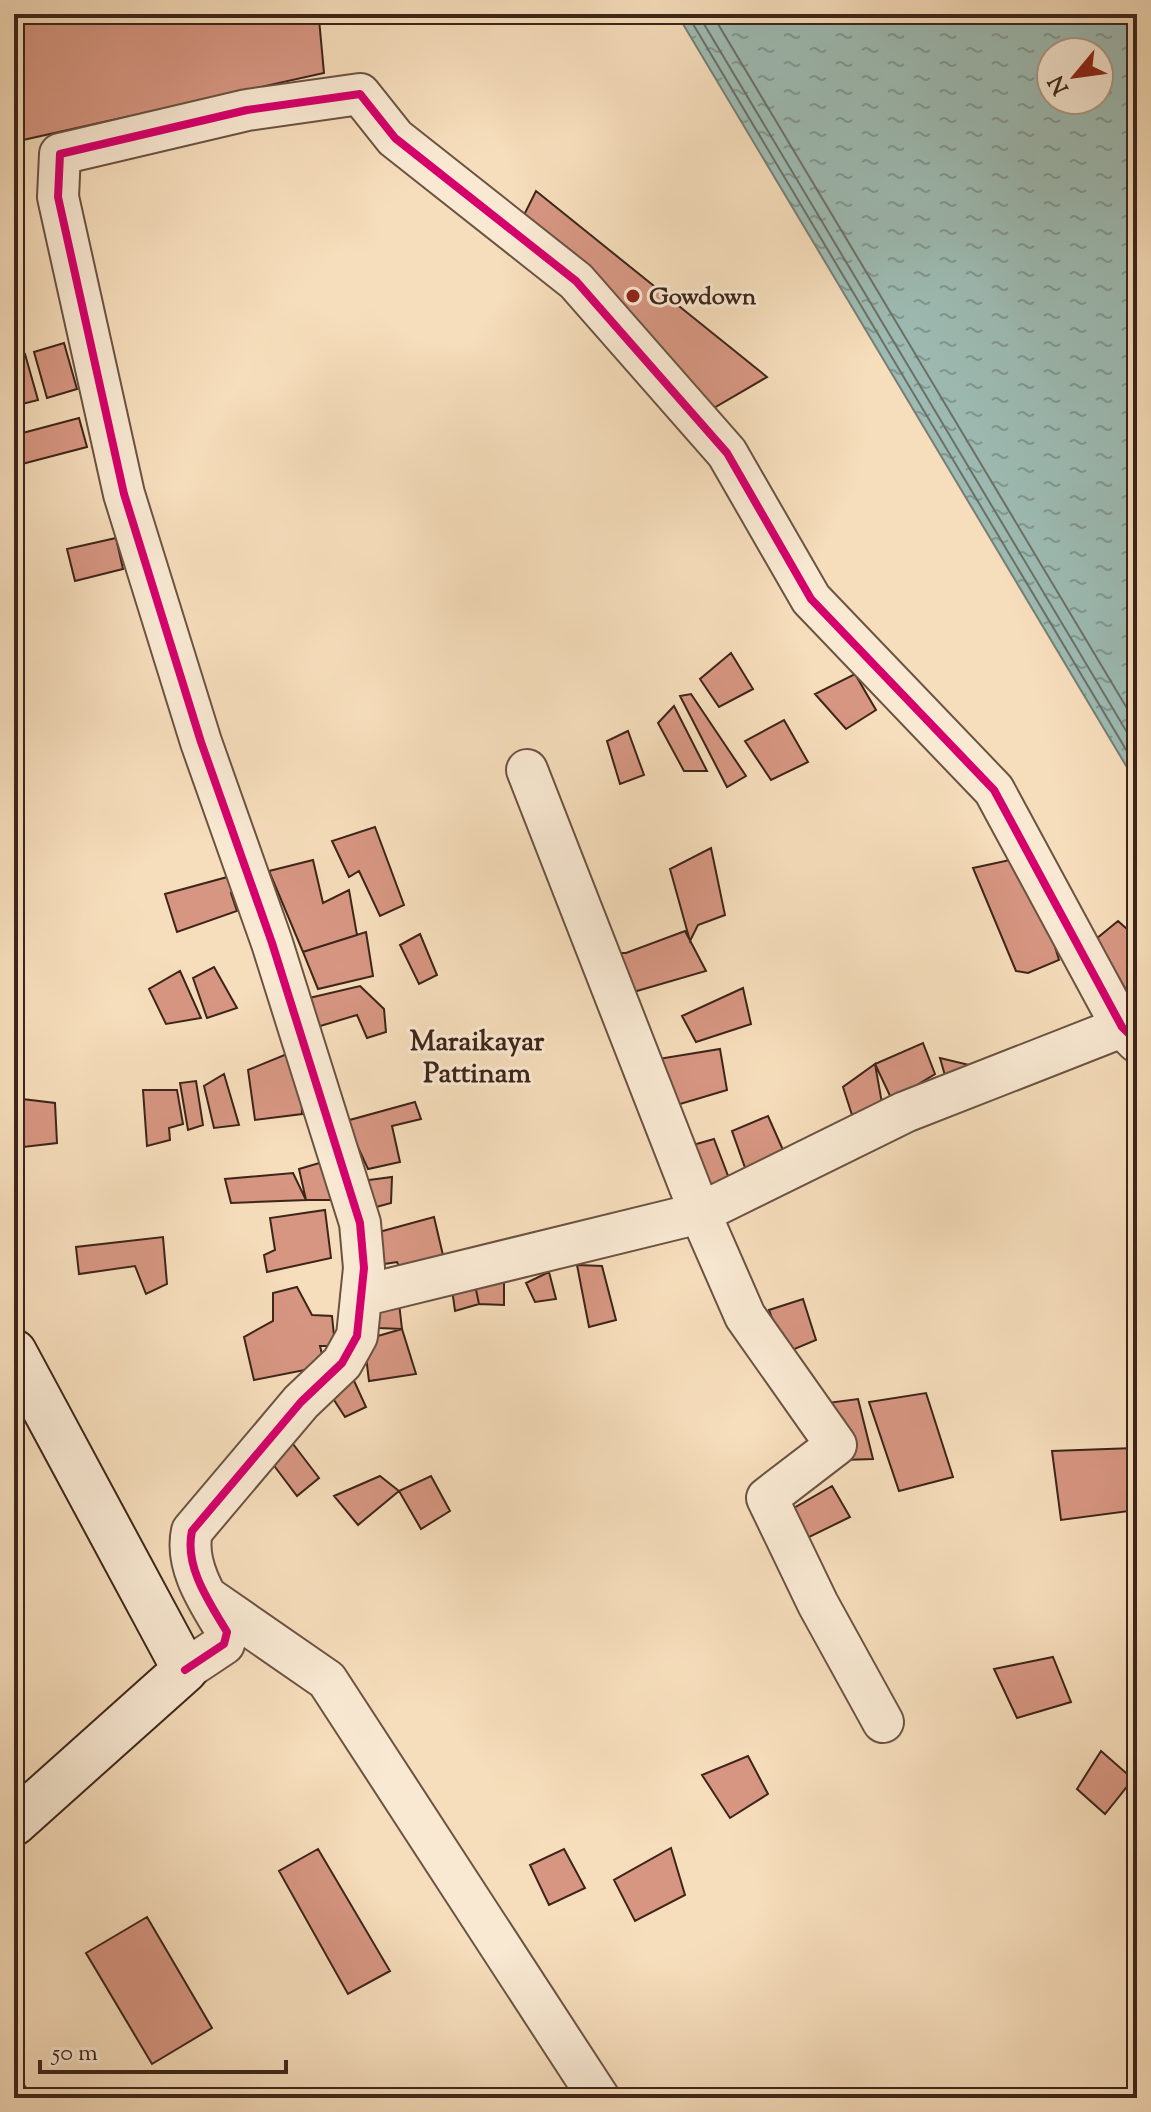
<svg xmlns="http://www.w3.org/2000/svg" width="1151" height="2112" font-family="'Sorts Mill Goudy',serif">
<defs>
<pattern id="water-ripples" width="26" height="14" patternUnits="userSpaceOnUse" patternTransform="scale(2)"><rect width="26" height="14" fill="#9dbbb3"/><path d="M2 4q2-2 4 0t4 0M15 11q2-2 4 0t4 0" fill="none" stroke="#819891"/></pattern>
</defs>
<rect width="100%" height="100%" fill="#f6ddbb"/>
<filter id="stains"><feTurbulence type="fractalNoise" baseFrequency=".0025" numOctaves="4"/><feColorMatrix values="0 0 0 0 .2 0 0 0 0 .09 0 0 0 0 .02 0 0 0 .5 -.17"/></filter>
<radialGradient id="worn" r=".72"><stop offset=".6" stop-color="#630" stop-opacity="0"/><stop offset="1" stop-color="#630" stop-opacity=".3"/></radialGradient>
<path fill="url(#water-ripples)" stroke="#777f75" stroke-width="2" fill-rule="evenodd" d="M 677,14 L 1137,14 L 1137,784 ZM 1051,52 L 1099,52 L 1099,100 L 1051,100 Z"/>
<g fill="none" stroke-linecap="round" stroke-linejoin="round">
<path stroke="#6d7066" stroke-width="2" d="M 687,14 L 1137,768
M 698,14 L 1137,749
M 712,14 L 1137,725"/>
</g>
<path fill="#d79682" stroke="#3d2519" stroke-width="2" d="M 14,14 L 345,14 L 319,19 L 324,73 L 14,142 Z
M 536,191 L 767,377 L 707,412 L 524,215 Z
M 64,343 L 77,389 L 47,398 L 34,352 Z
M 25,354 L 38,400 L 14,406 L 14,357 Z
M 79,418 L 87,447 L 22,464 L 15,435 Z
M 116,538 L 123,569 L 75,581 L 67,549 Z
M 731,653 L 753,689 L 719,707 L 700,679 Z
M 855,674 L 876,710 L 846,729 L 815,694 Z
M 691,694 L 746,776 L 727,787 L 680,696 Z
M 674,706 L 707,771 L 684,771 L 658,723 Z
M 784,720 L 808,762 L 771,780 L 745,741 Z
M 628,731 L 644,775 L 620,784 L 607,741 Z
M 375,827 L 404,905 L 380,916 L 359,871 L 349,877 L 332,841 Z
M 711,848 L 725,915 L 698,925 L 690,941 L 670,869 Z
M 1028,856 L 1059,960 L 1028,973 L 1016,971 L 973,868 Z
M 313,860 L 323,903 L 349,890 L 357,935 L 303,952 L 269,871 Z
M 231,876 L 239,890 L 231,893 L 237,911 L 177,932 L 165,894 Z
M 1118,921 L 1137,938 L 1137,983 L 1126,990 L 1096,939 Z
M 685,931 L 706,971 L 630,993 L 612,953 L 626,953 Z
M 366,932 L 373,976 L 318,989 L 303,952 Z
M 420,934 L 437,975 L 419,984 L 400,945 Z
M 214,967 L 237,1008 L 207,1018 L 193,978 Z
M 180,971 L 201,1018 L 166,1024 L 149,989 Z
M 360,986 L 384,1009 L 386,1032 L 367,1038 L 357,1015 L 317,1027 L 309,998 Z
M 743,988 L 751,1024 L 696,1042 L 682,1016 Z
M 923,1043 L 935,1074 L 892,1100 L 875,1064 Z
M 720,1049 L 727,1090 L 660,1110 L 652,1060 Z
M 301,1052 L 302,1114 L 255,1120 L 248,1070 L 287,1054 Z
M 940,1058 L 982,1068 L 946,1079 Z
M 875,1064 L 882,1103 L 852,1115 L 843,1087 Z
M 224,1074 L 239,1125 L 214,1128 L 204,1086 Z
M 196,1081 L 203,1125 L 188,1130 L 180,1083 Z
M 143,1090 L 177,1090 L 183,1124 L 169,1128 L 170,1140 L 147,1146 Z
M 14,1098 L 55,1103 L 57,1143 L 15,1148 Z
M 415,1102 L 421,1119 L 392,1126 L 400,1162 L 368,1169 L 346,1121 Z
M 768,1116 L 791,1168 L 748,1176 L 732,1131 Z
M 714,1139 L 730,1181 L 702,1192 L 675,1150 Z
M 326,1161 L 333,1200 L 306,1200 L 299,1169 Z
M 293,1173 L 306,1200 L 231,1203 L 225,1179 Z
M 392,1177 L 391,1203 L 369,1209 L 361,1181 Z
M 325,1210 L 331,1258 L 267,1272 L 264,1255 L 275,1250 L 270,1218 Z
M 434,1217 L 446,1268 L 408,1285 L 397,1262 L 384,1264 L 379,1232 Z
M 163,1237 L 167,1284 L 146,1294 L 135,1266 L 79,1274 L 76,1247 Z
M 577,1265 L 602,1266 L 616,1320 L 589,1327 Z
M 549,1272 L 556,1299 L 535,1302 L 526,1283 Z
M 504,1279 L 504,1305 L 479,1304 L 475,1285 Z
M 475,1285 L 479,1304 L 455,1311 L 452,1289 Z
M 297,1287 L 312,1315 L 332,1316 L 335,1346 L 320,1346 L 325,1366 L 254,1380 L 244,1337 L 273,1321 L 273,1293 Z
M 803,1299 L 816,1340 L 785,1353 L 769,1310 Z
M 399,1303 L 402,1329 L 379,1328 L 372,1306 Z
M 402,1329 L 416,1374 L 369,1381 L 364,1340 Z
M 350,1372 L 366,1407 L 345,1417 L 325,1386 Z
M 926,1393 L 953,1477 L 899,1491 L 869,1402 Z
M 858,1399 L 873,1459 L 842,1460 L 827,1403 Z
M 290,1440 L 319,1478 L 297,1496 L 269,1459 Z
M 1134,1448 L 1137,1510 L 1061,1520 L 1052,1451 Z
M 380,1476 L 399,1491 L 358,1525 L 334,1496 Z
M 431,1476 L 450,1511 L 421,1529 L 399,1491 Z
M 832,1486 L 850,1517 L 801,1541 L 787,1512 Z
M 1053,1657 L 1071,1702 L 1017,1718 L 994,1669 Z
M 1101,1751 L 1133,1779 L 1105,1814 L 1077,1789 Z
M 748,1756 L 768,1794 L 730,1818 L 702,1775 Z
M 671,1848 L 685,1895 L 635,1921 L 614,1880 Z
M 318,1849 L 390,1971 L 348,1994 L 279,1871 Z
M 564,1849 L 585,1888 L 549,1905 L 530,1865 Z
M 147,1917 L 212,2028 L 152,2064 L 86,1953 Z
M 14,2068 L 32,2098 L 14,2098 Z"/>
<g fill="none" stroke-linecap="round" stroke-linejoin="round">
<g stroke="#6b5342" stroke-width="44">
<path id="street" d="M 527,770 L 700,1213 L 745,1316 L 836,1445 L 767,1498 L 818,1604 L 883,1722
M 361,1296 L 700,1213 L 905,1112 L 1122,1027
M 210,1599 L 327,1680 L 599,2098
M 185,1670 L 224,1644 L 227,1632 C 209,1602 184,1566 192,1531 L 301,1402 L 342,1363 L 357,1336 L 364,1268 L 360,1223 L 272,943 L 201,742 L 124,494 L 58,197 L 60,154 L 247,110 L 360,94 L 395,138 L 576,281 L 727,453 L 811,599 L 994,790 L 1122,1027 L 1137,1042"/>
</g>
<g stroke="#3d2519" stroke-width="48">
<path id="secondary" d="M 14,1352 L 185,1670 L 14,1823"/>
</g>
<use href="#street" stroke="#f9e9d3" stroke-width="40"/>
<use href="#secondary" stroke="#f9e9d3" stroke-width="44"/>
<g stroke="#f9e9d3" stroke-width="13">
<path id="cycleway" d="M 185,1670 L 224,1644 L 227,1632 C 209,1602 184,1566 192,1531 L 301,1402 L 342,1363 L 357,1336 L 364,1268 L 360,1223 L 272,943 L 201,742 L 124,494 L 58,197 L 60,154 L 247,110 L 360,94 L 395,138 L 576,281 L 727,453 L 811,599 L 994,790 L 1122,1027 L 1137,1042"/>
</g>
<use href="#cycleway" stroke="#d6006c" stroke-width="8"/>
</g>
<circle fill="#8f2418" stroke="#f9e9d3" stroke-width="3" cx="633" cy="296" r="8"/>
<g text-anchor="middle" stroke-width="6" stroke-linejoin="round" paint-order="stroke">
<g font-size="24" font-weight="bold" fill="#3d2519" stroke="#f9e9d3" text-anchor="start">
<text x="649" y="304">Gowdown</text>
</g>
<g font-size="28" font-weight="bold" fill="#3d2519" stroke="#f9e9d3">
<text x="477" y="1050">Maraikayar<tspan x="477" dy="32">Pattinam</tspan></text>
</g>
</g>
<rect width="1151" height="2112" fill="none" stroke="#f6ddbb" stroke-width="48"/>
<rect x="16" y="16" width="1119" height="2080" fill="none" stroke="#3d2519" stroke-width="4"/>
<rect x="24" y="24" width="1103" height="2064" fill="none" stroke="#3d2519" stroke-width="2"/>
<g transform="translate(1075 76) rotate(241)"><circle r="38" fill="#f9e9d3" stroke="#ae9b89" stroke-width="2"/>
<path d="M0-6L14 30L0 20L-14 30Z" fill="#8f2418"/>
<text y="-12" font-size="22" font-weight="bold" text-anchor="middle" fill="#3d2519">N</text>
</g>
<path d="M40 2060v12h246v-12" fill="none" stroke="#3d2519" stroke-width="4"/>
<text x="52" y="2060" font-size="24" fill="#3d2519" stroke="#f9e9d3" stroke-width="6" paint-order="stroke">50 m</text>
<rect width="100%" height="100%" filter="url(#stains)"/>
<rect width="100%" height="100%" fill="url(#worn)"/>
</svg>
